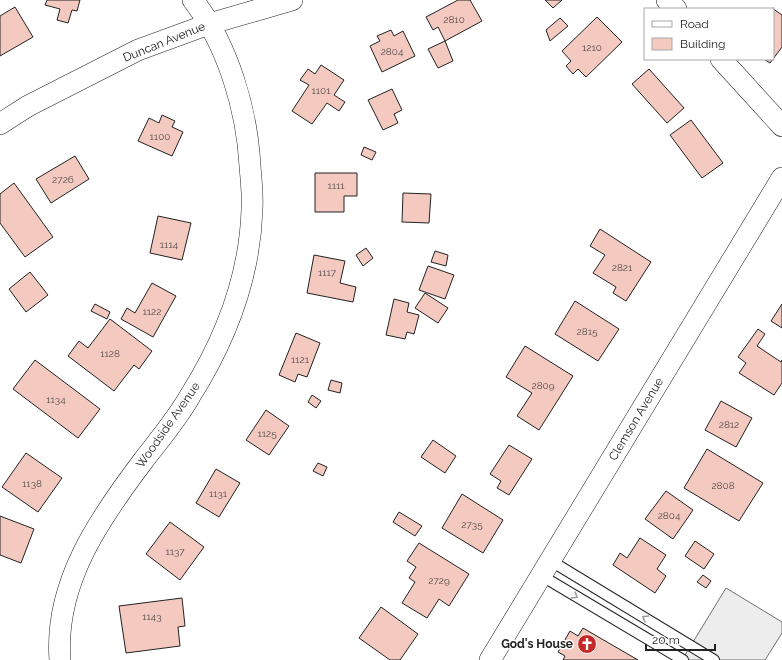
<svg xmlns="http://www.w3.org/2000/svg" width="782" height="660" font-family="Raleway,sans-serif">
<rect width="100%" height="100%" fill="#fff"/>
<path fill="#ededed" stroke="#6f6f6f" d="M 726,588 L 782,622 L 782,633 L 765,660 L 682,660 Z"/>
<path fill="#f3c9c0" stroke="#222" d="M 47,0 L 80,0 L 77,11 L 72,10 L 68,23 L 57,20 L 60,9 L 45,5 Z
M 458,0 L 470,0 L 482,21 L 445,41 L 438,27 L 433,30 L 426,17 Z
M 545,0 L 562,0 L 553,8 Z
M 15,7 L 33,37 L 0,56 L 0,16 Z
M 772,8 L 782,15 L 782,47 L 770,63 L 764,59 L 773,59 L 773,9 L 771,9 Z
M 597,17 L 622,42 L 586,77 L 578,69 L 573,74 L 566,66 L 571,61 L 562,51 Z
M 560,18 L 568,26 L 550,41 L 546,30 Z
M 391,30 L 394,36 L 403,31 L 415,56 L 382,72 L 370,46 L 380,41 L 377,36 Z
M 445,41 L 453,61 L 438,68 L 428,49 Z
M 321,65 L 344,80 L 334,95 L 345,102 L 339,111 L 327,103 L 312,124 L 292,111 L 309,85 L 300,80 L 308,69 L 315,74 Z
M 649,69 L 684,108 L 667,123 L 632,84 Z
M 392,89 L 402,110 L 394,114 L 398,123 L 383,130 L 368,100 Z
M 162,115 L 175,121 L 172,127 L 183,132 L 172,156 L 138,141 L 149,118 L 159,123 Z
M 691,120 L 723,163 L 702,178 L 670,135 Z
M 364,147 L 376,152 L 372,160 L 361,155 Z
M 75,156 L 89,179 L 51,203 L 36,179 Z
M 315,173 L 357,173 L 357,196 L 344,196 L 344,212 L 315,212 Z
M 14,183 L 53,237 L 25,257 L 0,223 L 0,194 Z
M 403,193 L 431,194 L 429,223 L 402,222 Z
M 158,216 L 191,223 L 182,260 L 150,253 Z
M 600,229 L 651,262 L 626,301 L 613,293 L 616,287 L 593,273 L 605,255 L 590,246 Z
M 366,248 L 373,258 L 363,266 L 356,255 Z
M 435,251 L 448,255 L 446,266 L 431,262 Z
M 314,255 L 345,261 L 340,283 L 356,287 L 353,302 L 307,293 Z
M 428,266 L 454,275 L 445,299 L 419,290 Z
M 30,272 L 48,295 L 26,312 L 9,289 Z
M 152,283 L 176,296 L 153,337 L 121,319 L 127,308 L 135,313 Z
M 425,293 L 448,308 L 438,323 L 415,308 Z
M 394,299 L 409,303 L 407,312 L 419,315 L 414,334 L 407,332 L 405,339 L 386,335 Z
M 575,301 L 619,329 L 598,361 L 555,334 Z
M 95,304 L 110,312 L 107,319 L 91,311 Z
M 782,304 L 782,328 L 771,321 Z
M 110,319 L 152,351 L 139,369 L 134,365 L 114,391 L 68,356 L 79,341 L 88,348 Z
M 758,329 L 765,334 L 757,346 L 781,362 L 782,360 L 782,383 L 774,395 L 739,373 L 746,363 L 738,357 Z
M 296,333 L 320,343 L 307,377 L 298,374 L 295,382 L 279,375 Z
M 525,346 L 573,376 L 539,430 L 517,416 L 532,393 L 506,377 Z
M 35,360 L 100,409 L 78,438 L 13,389 Z
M 331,380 L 342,383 L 340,393 L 328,390 Z
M 312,395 L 321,401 L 316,408 L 308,402 Z
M 721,401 L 752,418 L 736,447 L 705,430 Z
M 266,410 L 289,426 L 269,455 L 246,440 Z
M 433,440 L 456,456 L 445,473 L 421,457 Z
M 509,445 L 532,459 L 509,495 L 497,488 L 501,481 L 490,474 Z
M 707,449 L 763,483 L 739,521 L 684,488 Z
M 26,453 L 62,478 L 38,512 L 2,487 Z
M 318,463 L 327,467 L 323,476 L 313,471 Z
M 216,469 L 240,483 L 219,517 L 196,503 Z
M 666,491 L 693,510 L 673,539 L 645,519 Z
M 462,494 L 503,520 L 483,553 L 442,528 Z
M 399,512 L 422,526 L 415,536 L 393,522 Z
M 0,516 L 34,529 L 21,563 L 0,555 Z
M 170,522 L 204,547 L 180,580 L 146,554 Z
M 640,538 L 666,555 L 657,569 L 666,576 L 655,593 L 613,565 L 620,553 L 627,558 Z
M 695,541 L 714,554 L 704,569 L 685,556 Z
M 419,543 L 469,574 L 449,606 L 439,599 L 427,618 L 402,603 L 415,582 L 409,578 L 416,567 L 407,561 Z
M 703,575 L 711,581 L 706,588 L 697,582 Z
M 182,598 L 185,626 L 178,627 L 180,646 L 126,653 L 119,606 Z
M 381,607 L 418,634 L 400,660 L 390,660 L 359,638 Z
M 583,628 L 638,660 L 563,660 L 565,656 L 558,652 L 570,631 L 578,636 Z"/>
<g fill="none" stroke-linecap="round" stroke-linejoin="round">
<g stroke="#222" stroke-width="12">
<path id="service" d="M 551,561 L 714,660
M 542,576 L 683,660"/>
</g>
<g stroke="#222" stroke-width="22">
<path id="minor" d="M 667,0 L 676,9
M 721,59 L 782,126
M 0,124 L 28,106 L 138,50 L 209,24 L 292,0
M 60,660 C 54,584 99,519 143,461 C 159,440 177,419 190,396 C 226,339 250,277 252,209 C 253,195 251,180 250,166 C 247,110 228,45 193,0
M 490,660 L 782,178"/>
</g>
<use href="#service" stroke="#fff" stroke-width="10"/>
<use href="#minor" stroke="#fff" stroke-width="21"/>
</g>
<defs><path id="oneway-chevron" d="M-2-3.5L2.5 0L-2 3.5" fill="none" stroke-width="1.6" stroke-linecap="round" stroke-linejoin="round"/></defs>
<g stroke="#9c9c9c">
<use href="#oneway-chevron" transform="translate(575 596) rotate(31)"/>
<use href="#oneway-chevron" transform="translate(645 618) rotate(-149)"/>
</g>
<defs>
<g id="church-disc" transform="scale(1)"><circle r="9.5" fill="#c62828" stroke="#fff"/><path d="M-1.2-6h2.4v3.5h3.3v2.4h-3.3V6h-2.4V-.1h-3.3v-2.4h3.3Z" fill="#fff"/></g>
</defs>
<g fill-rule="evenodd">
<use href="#church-disc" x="587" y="644"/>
</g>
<g text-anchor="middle" stroke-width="3" stroke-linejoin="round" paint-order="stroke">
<g font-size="10" fill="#564c4a">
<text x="454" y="23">2810</text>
<text x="592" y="51">1210</text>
<text x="392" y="55">2804</text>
<text x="321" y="94">1101</text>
<text x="160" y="140">1100</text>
<text x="63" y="183">2726</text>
<text x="336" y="189">1111</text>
<text x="169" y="248">1114</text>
<text x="622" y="271">2821</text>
<text x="327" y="276">1117</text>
<text x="152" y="315">1122</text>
<text x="587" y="335">2815</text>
<text x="110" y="357">1128</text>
<text x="300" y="363">1121</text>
<text x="543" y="389">2809</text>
<text x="56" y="403">1134</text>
<text x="729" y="428">2812</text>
<text x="267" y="437">1125</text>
<text x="32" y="487">1138</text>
<text x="723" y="489">2808</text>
<text x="218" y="497">1131</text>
<text x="669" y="519">2804</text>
<text x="472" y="528">2735</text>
<text x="175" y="555">1137</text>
<text x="439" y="584">2729</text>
<text x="152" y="620">1143</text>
</g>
<g font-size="12" fill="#222" stroke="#fff">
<text transform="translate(164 42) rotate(-22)" y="4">Duncan Avenue</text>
<text transform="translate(636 419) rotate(-59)" y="4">Clemson Avenue</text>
<text transform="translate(168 425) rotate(-55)" y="4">Woodside Avenue</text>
</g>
<g font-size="12" font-weight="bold" fill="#222" stroke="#fff" text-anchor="end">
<text x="573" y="648">God's House</text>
</g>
</g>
<rect x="644" y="8" width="130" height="52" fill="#ffffff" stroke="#a7a7a7"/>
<rect x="652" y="21" width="20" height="6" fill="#ffffff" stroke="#a7a7a7"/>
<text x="680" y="28" font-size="12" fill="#222222">Road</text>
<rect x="652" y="38" width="20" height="12" fill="#f3c9c0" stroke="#a7a7a7"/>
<text x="680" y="48" font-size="12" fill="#222222">Building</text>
<path d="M646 644v6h69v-6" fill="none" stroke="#222222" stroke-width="2"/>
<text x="652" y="644" font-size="12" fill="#222222" stroke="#ffffff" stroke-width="3" paint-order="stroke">20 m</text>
</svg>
